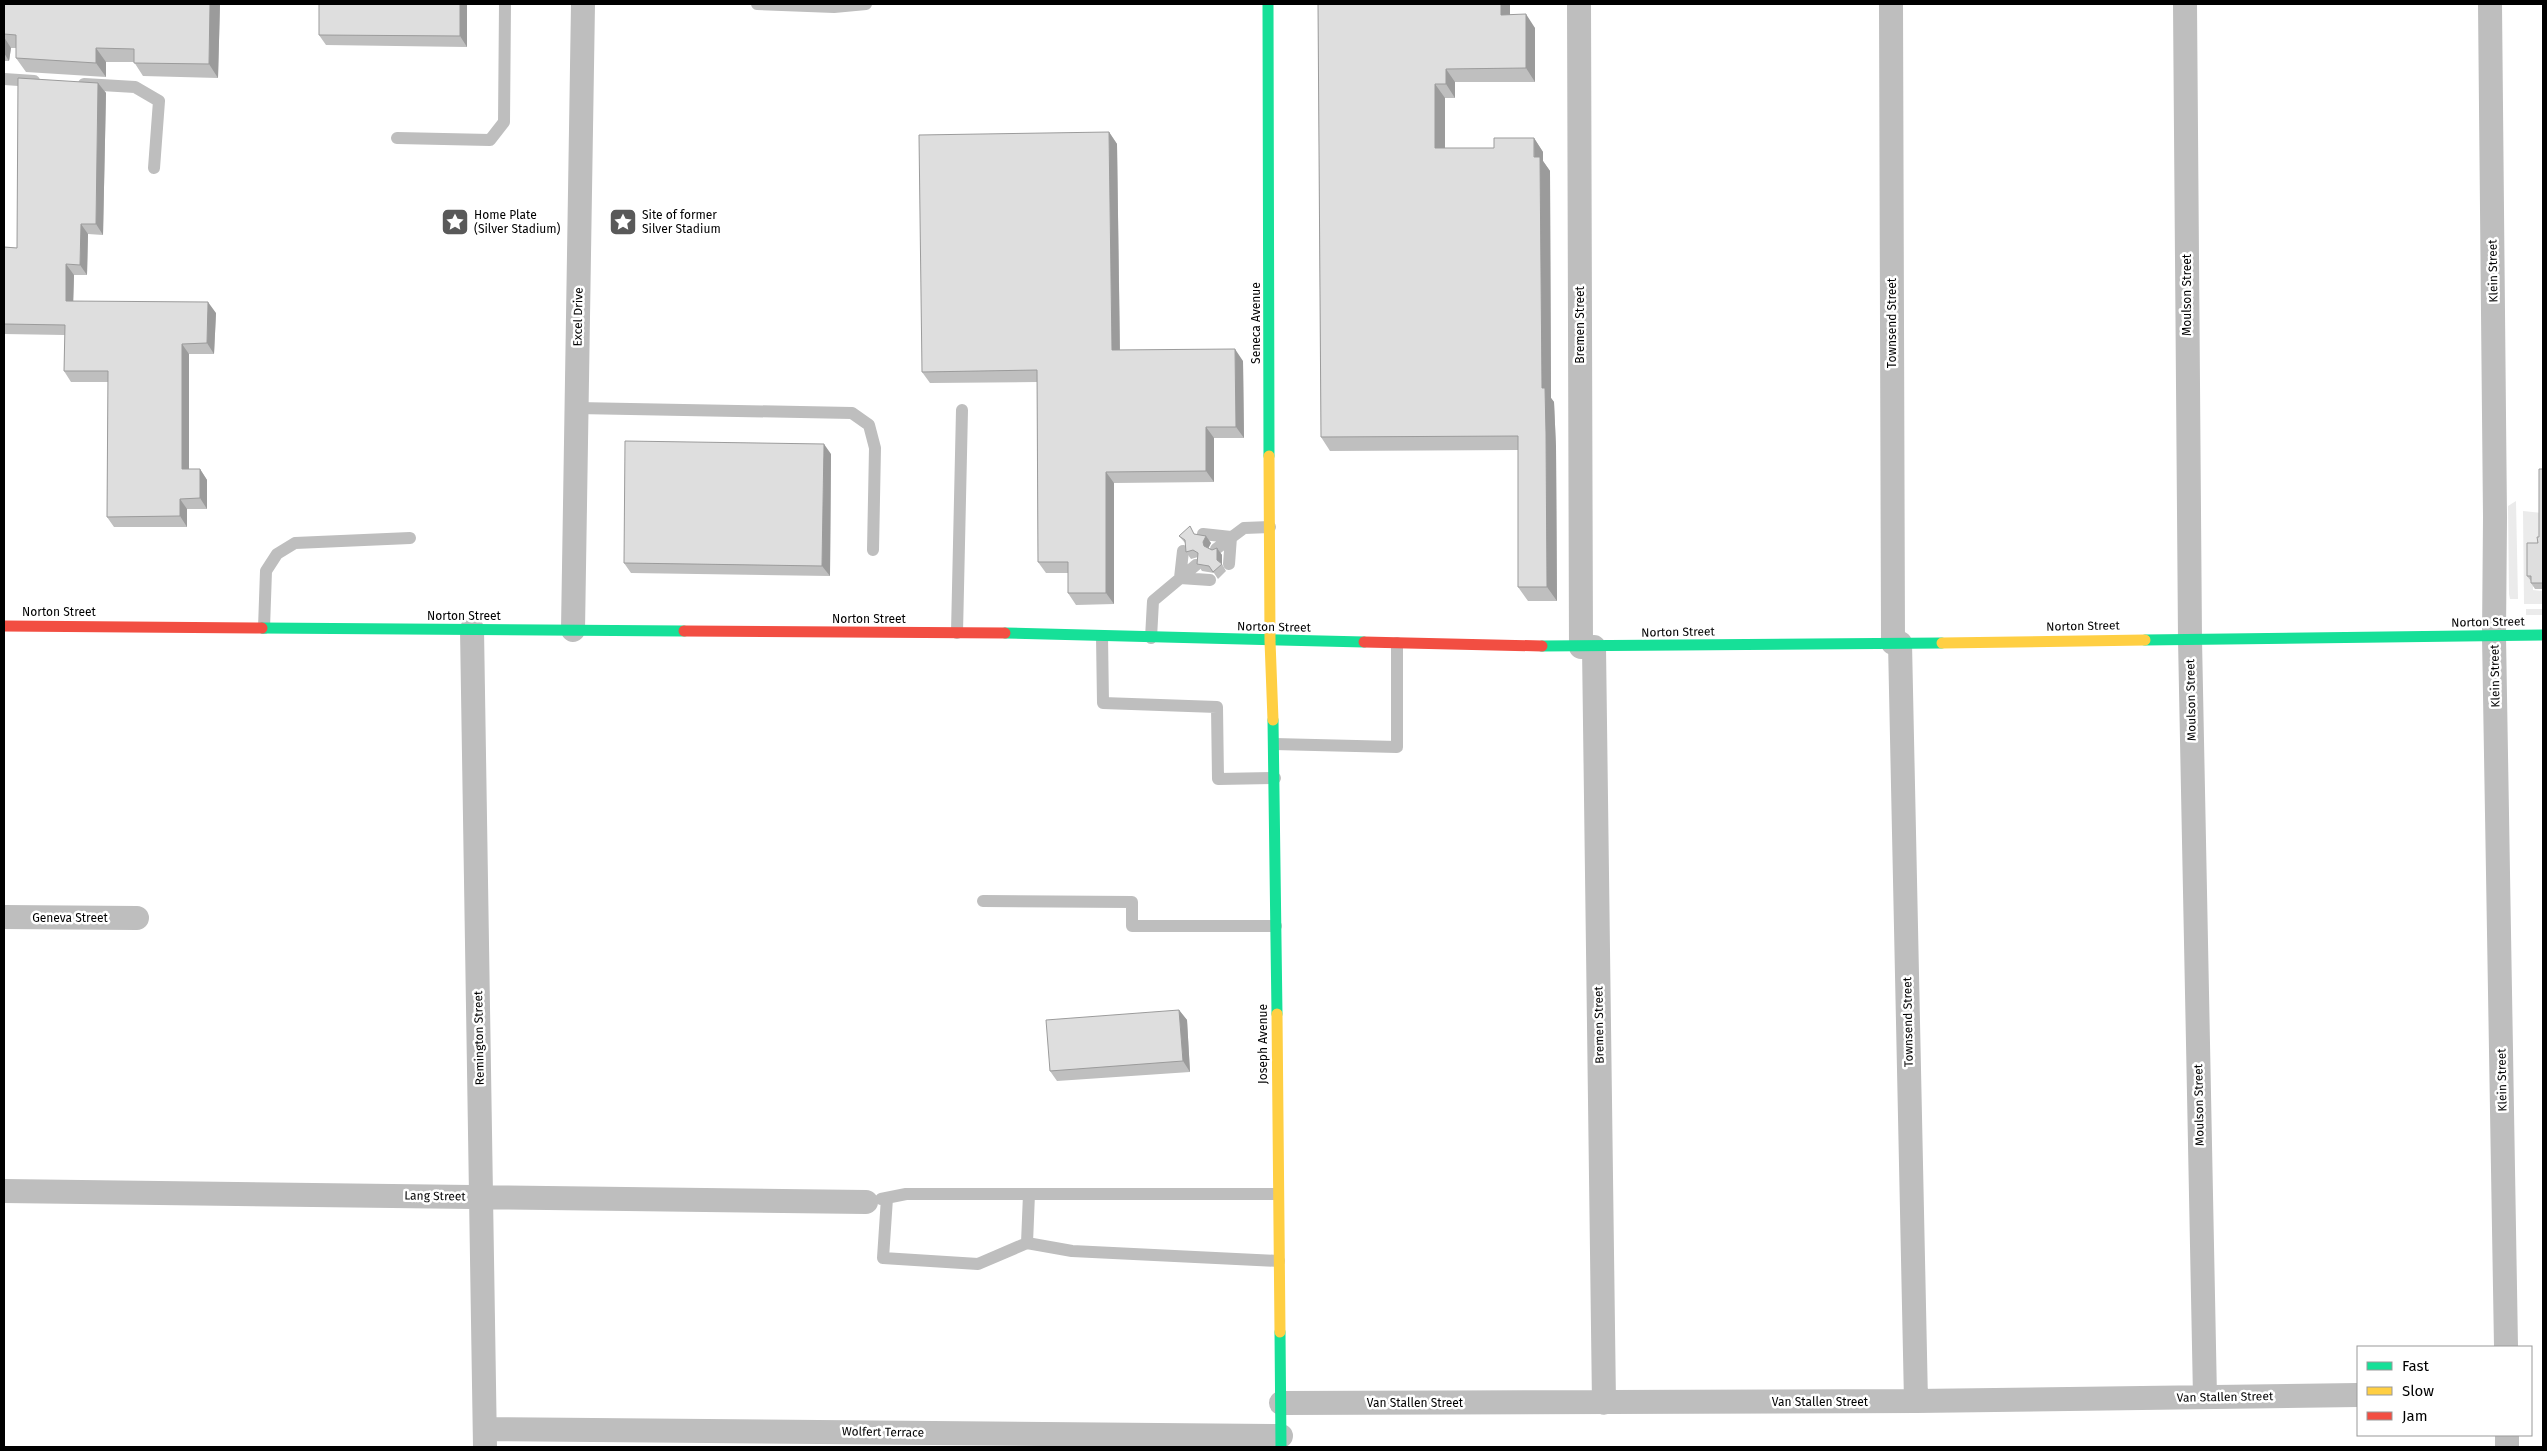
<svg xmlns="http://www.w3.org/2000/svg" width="2547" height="1451" font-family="'Fira Sans',sans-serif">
<rect width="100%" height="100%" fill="#fff"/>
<path fill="#ebebeb" d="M 2516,501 L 2518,599 L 2510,599 L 2509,594 L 2508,506 Z
M 2523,511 L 2542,513 L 2543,517 L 2533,583 L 2533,590 L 2543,591 L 2543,604 L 2524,604 Z
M 2526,609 L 2543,609 L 2543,615 L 2526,615 Z"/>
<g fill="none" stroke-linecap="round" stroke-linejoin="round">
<path stroke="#bebebe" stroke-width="12" d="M 757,4 L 834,7 L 866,4
M 4,79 L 34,81
M 84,84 L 135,87 L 159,101 L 154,168
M 397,138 L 490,140 L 504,122 L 505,4
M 577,408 L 852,413 L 869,425 L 875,448 L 873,550
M 1203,534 L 1231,537 L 1229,564
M 1216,549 L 1244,528 L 1270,527
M 1183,551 L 1180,578 L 1210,580
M 264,628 L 266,571 L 277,554 L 295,543 L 410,538
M 957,633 L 962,410
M 1102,636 L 1103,703 L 1217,707 L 1218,779 L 1275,778
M 1151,638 L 1153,601 L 1196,565
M 1274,744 L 1397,747 L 1397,643
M 983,901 L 1132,902 L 1132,926 L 1276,926
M 887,1198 L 883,1258 L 978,1264 L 1027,1243 L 1072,1251 L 1279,1261
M 881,1199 L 906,1194 L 1278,1194
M 1027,1243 L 1029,1194"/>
<path stroke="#bebebe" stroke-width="24" d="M 1579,4 L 1581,647
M 1891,4 L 1893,643
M 2185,4 L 2190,639 L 2205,1397
M 2490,4 L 2495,517 L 2494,636 L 2506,1347
M 472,629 L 485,1447
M 573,630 L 583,4
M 1900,643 L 1916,1401
M 1594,647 L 1604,1403
M 4,917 L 137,918
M 4,1191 L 866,1202
M 1281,1403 L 1916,1401 L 2358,1395
M 485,1429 L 1281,1436
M 2507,1435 L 2507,1447"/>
<path stroke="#16e098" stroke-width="11" d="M 1268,4 L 1269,456
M 262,628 L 684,631
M 1005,633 L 1364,642
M 2145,640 L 2543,635
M 1542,646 L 1942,643
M 1273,720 L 1277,1014
M 1280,1332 L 1281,1447"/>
<path stroke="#ffcf43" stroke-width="11" d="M 1269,456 L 1270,641 L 1273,720
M 1942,643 L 2145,640
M 1277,1014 L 1280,1332"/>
<path stroke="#f24e42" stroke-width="11" d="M 4,626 L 262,628
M 684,631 L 1005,633
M 1364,642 L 1542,646"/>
</g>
<path fill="#bfbfbf" d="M 4,4 L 220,4 L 218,78 L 143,76 L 134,62 L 106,62 L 106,77 L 26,72 L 16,58 L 16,48 L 11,48 L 9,61 L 4,61 Z
M 319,4 L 467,4 L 467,47 L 326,45 L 319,35 Z
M 1318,4 L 1510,4 L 1510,15 L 1535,28 L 1535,82 L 1455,82 L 1455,98 L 1445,98 L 1445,148 L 1494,148 L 1534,138 L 1543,152 L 1543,161 L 1550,171 L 1551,398 L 1554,402 L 1556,447 L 1557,601 L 1528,601 L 1518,587 L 1518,450 L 1330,451 L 1321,437 Z
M 98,83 L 106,93 L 103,235 L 88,234 L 87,275 L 74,275 L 73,301 L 216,313 L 214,354 L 189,354 L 189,469 L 200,469 L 207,480 L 207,509 L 187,509 L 187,527 L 114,527 L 107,517 L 108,382 L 71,382 L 64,371 L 65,335 L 4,334 L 4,247 L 17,248 Z
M 1109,132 L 1117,144 L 1120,350 L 1243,361 L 1244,438 L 1214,438 L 1214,482 L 1114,483 L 1114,604 L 1076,605 L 1068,593 L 1068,573 L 1046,573 L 1038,562 L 1037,382 L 930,383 L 922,372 Z
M 831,454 L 830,576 L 631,573 L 624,563 Z
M 2543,469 L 2543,589 L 2535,589 L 2531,583 L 2531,581 L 2527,576 L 2539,537 Z
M 1195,534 L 1211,543 L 1208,548 L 1212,550 L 1217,548 L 1222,555 L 1222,564 L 1226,571 L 1218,579 L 1214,573 L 1202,571 L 1197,564 L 1198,557 L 1191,559 L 1186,552 L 1186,544 L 1179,536 Z
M 1179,1010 L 1187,1020 L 1190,1072 L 1057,1081 L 1050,1071 Z"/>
<path fill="#9b9b9b" d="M 210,4 L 220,4 L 218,78 L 209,64 Z
M 460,4 L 467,4 L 467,47 L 460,36 Z
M 1501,4 L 1510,4 L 1510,28 L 1501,15 Z
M 1526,14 L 1535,28 L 1535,82 L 1526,68 Z
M 4,37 L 11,48 L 9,61 L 4,53 Z
M 96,48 L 106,62 L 106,77 L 96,63 Z
M 1446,69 L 1455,82 L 1455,98 L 1446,84 Z
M 98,83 L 106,93 L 103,235 L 96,224 Z
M 1435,84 L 1445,98 L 1445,162 L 1435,148 Z
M 1109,132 L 1117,144 L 1120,361 L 1112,350 Z
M 1534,138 L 1543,152 L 1543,161 L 1550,171 L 1551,398 L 1554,402 L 1556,447 L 1557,601 L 1547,587 Z
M 81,224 L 88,234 L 87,275 L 80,265 Z
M 66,264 L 74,275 L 73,311 L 66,301 Z
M 208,302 L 216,313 L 214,354 L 207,343 Z
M 182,344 L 189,354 L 189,479 L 182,469 Z
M 1235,349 L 1243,361 L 1244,438 L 1236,427 Z
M 1206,427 L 1214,438 L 1214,482 L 1206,471 Z
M 824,444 L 831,454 L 830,576 L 822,566 Z
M 200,469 L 207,480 L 207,509 L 200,498 Z
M 1106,472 L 1114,483 L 1114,604 L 1106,593 Z
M 180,499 L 187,509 L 187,527 L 180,516 Z
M 1206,536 L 1211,543 L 1208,549 L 1204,546 L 1203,542 Z
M 1217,548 L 1222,555 L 1222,564 L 1217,560 Z
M 1179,1010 L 1187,1020 L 1190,1072 L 1183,1061 Z"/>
<path fill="#dedede" stroke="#9b9b9b" d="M 4,4 L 210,4 L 209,64 L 134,63 L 134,49 L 96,48 L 96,63 L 16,58 L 16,35 L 4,34 Z
M 319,4 L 460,4 L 460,36 L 319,35 Z
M 1318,4 L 1501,4 L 1501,15 L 1526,14 L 1526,68 L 1446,69 L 1446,84 L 1435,84 L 1435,148 L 1494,148 L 1494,138 L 1534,138 L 1534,157 L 1540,157 L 1542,388 L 1545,388 L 1546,433 L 1547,587 L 1518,587 L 1518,436 L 1321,437 Z
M 18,78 L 98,83 L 96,224 L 81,224 L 80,265 L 66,264 L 66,301 L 208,302 L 207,343 L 182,344 L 182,469 L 200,469 L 200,498 L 180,499 L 180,516 L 107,517 L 108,371 L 64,371 L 65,325 L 4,324 L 4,247 L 17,248 Z
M 1109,132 L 1112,350 L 1235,349 L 1236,427 L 1206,427 L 1206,471 L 1106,472 L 1106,593 L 1068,593 L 1068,562 L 1038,562 L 1037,370 L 922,372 L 919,135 Z
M 625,441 L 824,444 L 822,566 L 624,563 Z
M 2539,469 L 2543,469 L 2543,583 L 2531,583 L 2531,576 L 2527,576 L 2527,543 L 2538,543 L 2537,537 L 2539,537 Z
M 1190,526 L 1194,534 L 1206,536 L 1203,542 L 1204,546 L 1212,550 L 1217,548 L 1217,560 L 1222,564 L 1213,572 L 1209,566 L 1197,564 L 1198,553 L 1193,550 L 1186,552 L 1185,540 L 1179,536 Z
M 1179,1010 L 1183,1061 L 1050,1071 L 1046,1020 Z"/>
<defs>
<g id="sight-square" transform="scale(1.4375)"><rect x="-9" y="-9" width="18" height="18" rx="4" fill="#595959" stroke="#fff"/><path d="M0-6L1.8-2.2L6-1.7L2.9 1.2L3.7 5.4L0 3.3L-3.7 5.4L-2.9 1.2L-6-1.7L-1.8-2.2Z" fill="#fff"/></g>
</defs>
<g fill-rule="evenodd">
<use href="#sight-square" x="455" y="222"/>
<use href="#sight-square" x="623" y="222"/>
</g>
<g text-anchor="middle" stroke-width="5" stroke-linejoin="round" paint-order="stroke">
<g font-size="12" fill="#000" stroke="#fff" text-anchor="start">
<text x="474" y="219">Home Plate<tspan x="474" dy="14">(Silver Stadium)</tspan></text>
<text x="642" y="219">Site of former<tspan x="642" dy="14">Silver Stadium</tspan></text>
</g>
<g font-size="12" fill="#000" stroke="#fff">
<text transform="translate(2493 271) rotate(-91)" y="4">Klein Street</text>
<text transform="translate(2187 295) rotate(-90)" y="4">Moulson Street</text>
<text transform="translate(578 317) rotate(-89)" y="4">Excel Drive</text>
<text transform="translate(1256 323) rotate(-90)" y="4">Seneca Avenue</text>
<text transform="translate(1892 323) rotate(-90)" y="4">Townsend Street</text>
<text transform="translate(1580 325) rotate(-90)" y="4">Bremen Street</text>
<text x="59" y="616">Norton Street</text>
<text x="464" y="620">Norton Street</text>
<text x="869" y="623">Norton Street</text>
<text transform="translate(2488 622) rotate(-1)" y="4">Norton Street</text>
<text transform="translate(2083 626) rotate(-1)" y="4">Norton Street</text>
<text transform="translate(1274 627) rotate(1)" y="4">Norton Street</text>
<text transform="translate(1678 632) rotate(-1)" y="4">Norton Street</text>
<text transform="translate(2495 676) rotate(-91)" y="4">Klein Street</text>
<text transform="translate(2191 700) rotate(-91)" y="4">Moulson Street</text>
<text x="70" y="922">Geneva Street</text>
<text transform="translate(1908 1022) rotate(-91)" y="4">Townsend Street</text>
<text transform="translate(1599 1025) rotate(-91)" y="4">Bremen Street</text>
<text transform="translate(479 1038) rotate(-91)" y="4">Remington Street</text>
<text transform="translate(1263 1044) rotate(-90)" y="4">Joseph Avenue</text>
<text transform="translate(2502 1080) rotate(-91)" y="4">Klein Street</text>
<text transform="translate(2199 1105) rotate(-91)" y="4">Moulson Street</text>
<text transform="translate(435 1196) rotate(1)" y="4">Lang Street</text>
<text transform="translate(2225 1397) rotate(-1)" y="4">Van Stallen Street</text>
<text x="1820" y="1406">Van Stallen Street</text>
<text x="1415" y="1407">Van Stallen Street</text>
<text transform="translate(883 1432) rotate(1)" y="4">Wolfert Terrace</text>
</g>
</g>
<rect width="2547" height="1451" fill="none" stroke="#000000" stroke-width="10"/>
<rect x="2357" y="1346" width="175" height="90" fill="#ffffff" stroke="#999999"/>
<rect x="2367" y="1362" width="25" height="8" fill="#16e098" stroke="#999999"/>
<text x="2402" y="1371" font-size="15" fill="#000000">Fast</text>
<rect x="2367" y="1387" width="25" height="8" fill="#ffcf43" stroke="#999999"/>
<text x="2402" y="1396" font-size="15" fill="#000000">Slow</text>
<rect x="2367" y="1412" width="25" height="8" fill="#f24e42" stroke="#999999"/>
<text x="2402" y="1421" font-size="15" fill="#000000">Jam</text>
</svg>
